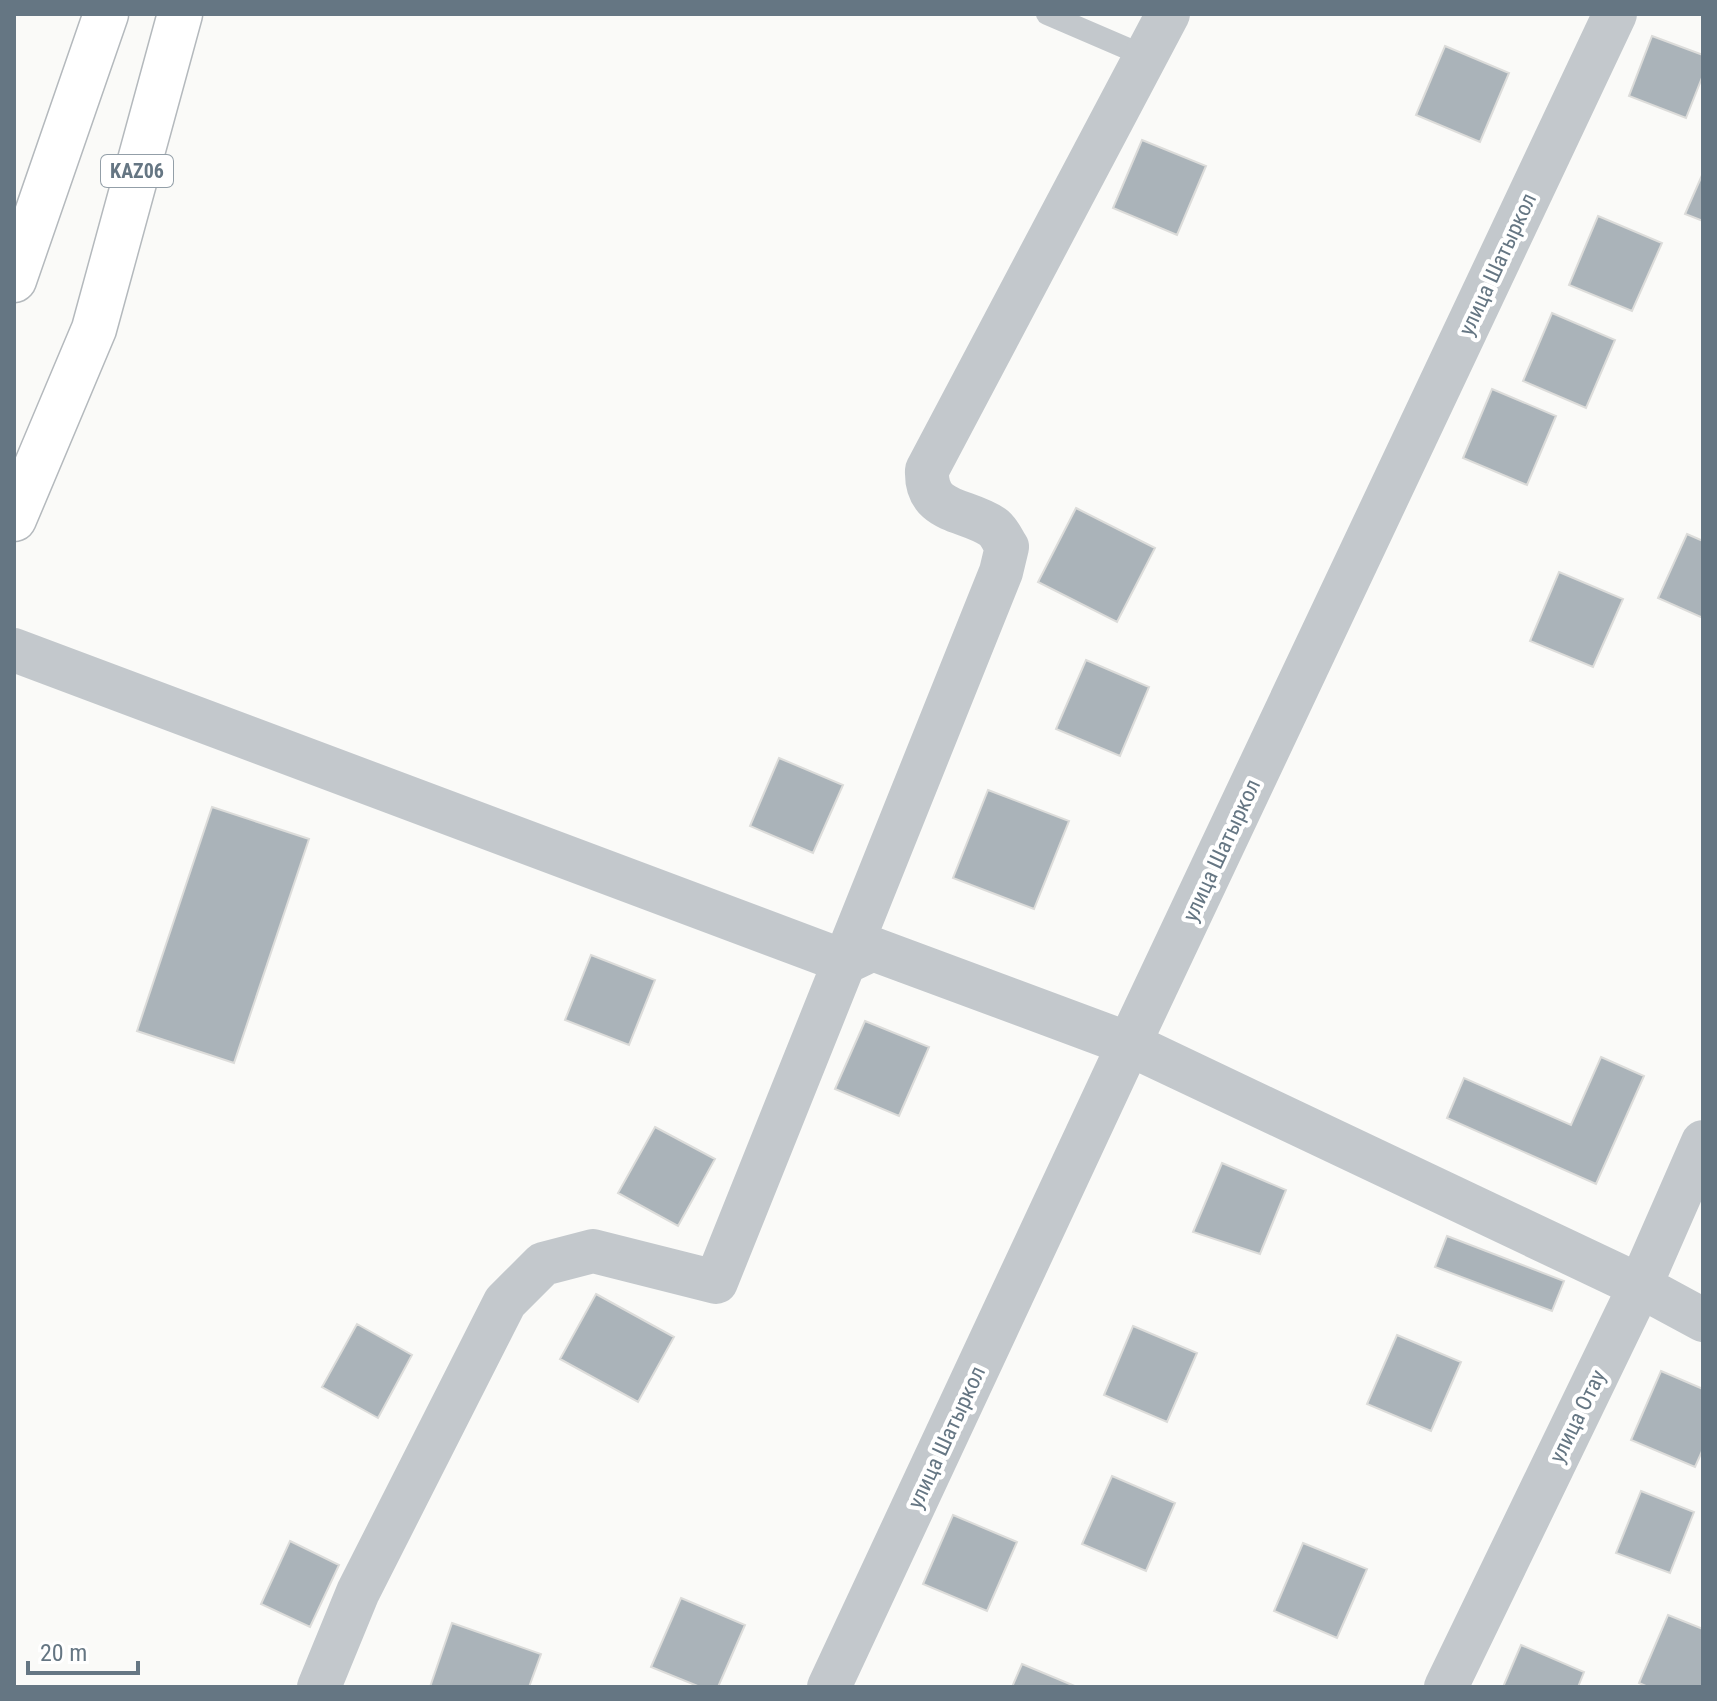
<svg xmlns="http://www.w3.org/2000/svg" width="1717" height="1701" font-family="'Roboto Condensed',sans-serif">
<rect width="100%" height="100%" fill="#fafaf8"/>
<path fill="#aab3b9" stroke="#dcdcda" stroke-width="2" d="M 1652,36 L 1703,55 L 1703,75 L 1686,118 L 1629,96 Z
M 1445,46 L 1509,73 L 1480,142 L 1416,115 Z
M 1142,140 L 1206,166 L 1177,235 L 1113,208 Z
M 1703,173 L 1703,221 L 1685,214 Z
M 1598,216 L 1662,243 L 1632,311 L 1569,285 Z
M 1552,313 L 1615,340 L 1586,408 L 1523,381 Z
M 1492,389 L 1556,416 L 1527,485 L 1463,458 Z
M 1076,508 L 1155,548 L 1117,622 L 1038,582 Z
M 1687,534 L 1703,541 L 1703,618 L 1658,598 Z
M 1559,572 L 1623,599 L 1593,667 L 1530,641 Z
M 1086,660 L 1149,687 L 1120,756 L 1056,729 Z
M 779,758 L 843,785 L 813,853 L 750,826 Z
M 988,790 L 1069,821 L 1034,909 L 953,878 Z
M 212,807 L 309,839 L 234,1063 L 137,1031 Z
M 591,955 L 655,980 L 629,1045 L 565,1020 Z
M 865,1021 L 929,1047 L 899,1116 L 835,1089 Z
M 1601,1057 L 1644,1076 L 1596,1184 L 1447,1118 L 1464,1078 L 1571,1125 Z
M 655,1127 L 715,1159 L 678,1226 L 618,1193 Z
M 1222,1163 L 1286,1190 L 1260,1254 L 1193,1232 Z
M 1447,1236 L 1564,1281 L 1552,1311 L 1435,1267 Z
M 596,1294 L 674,1337 L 638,1402 L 560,1359 Z
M 357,1324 L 412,1355 L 378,1418 L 322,1387 Z
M 1133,1326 L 1197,1353 L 1167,1422 L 1104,1395 Z
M 1397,1335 L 1461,1362 L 1431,1431 L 1367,1404 Z
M 1661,1371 L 1703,1389 L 1703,1449 L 1695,1467 L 1631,1440 Z
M 1112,1476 L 1175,1503 L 1146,1571 L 1082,1544 Z
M 1641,1491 L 1694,1512 L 1670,1573 L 1616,1553 Z
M 953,1515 L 1017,1542 L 987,1611 L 923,1584 Z
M 290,1541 L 339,1565 L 310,1627 L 261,1604 Z
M 1303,1543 L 1367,1569 L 1337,1638 L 1274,1611 Z
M 681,1598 L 745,1625 L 718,1687 L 700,1687 L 651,1667 Z
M 1668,1615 L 1703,1629 L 1703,1687 L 1648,1687 L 1639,1683 Z
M 452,1623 L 541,1654 L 529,1687 L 430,1687 Z
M 1521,1645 L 1584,1672 L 1578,1687 L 1503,1687 Z
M 1022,1664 L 1077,1687 L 1012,1687 Z"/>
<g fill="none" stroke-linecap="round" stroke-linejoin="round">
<g stroke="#b4b9bd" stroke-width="47">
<path id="trunk" d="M 14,280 L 106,14
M 14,519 L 94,329 L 180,14"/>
</g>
<path stroke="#c3c8cc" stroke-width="22" d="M 1047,14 L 1147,57"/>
<path stroke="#c3c8cc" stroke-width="44" d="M 14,650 L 846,962 L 873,949 L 1129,1044 L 1640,1286 L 1703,1320
M 319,1687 L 358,1592 L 505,1302 L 543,1264 L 593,1251 L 716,1282 L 1001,572 L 1007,547 C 1003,541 999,531 993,527 C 965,508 925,514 927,470 L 1168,14
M 829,1687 L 1129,1044 L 1615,14
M 1446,1687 L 1640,1286 L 1703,1142"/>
<use href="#trunk" stroke="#fff" stroke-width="44"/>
</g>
<g text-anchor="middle" stroke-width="8" stroke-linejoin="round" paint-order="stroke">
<rect fill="#fff" stroke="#939fa8" stroke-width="2" x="101" y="155" width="72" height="32" rx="6"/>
<g font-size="20" font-weight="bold" fill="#657683">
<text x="137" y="178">KАZ06</text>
</g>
<g font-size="22" fill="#657683" stroke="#fff">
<text transform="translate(1497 264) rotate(-65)" y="8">улица Шатыркол</text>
<text transform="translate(1221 850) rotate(-65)" y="8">улица Шатыркол</text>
<text transform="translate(1577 1416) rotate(-64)" y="8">улица Отау</text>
<text transform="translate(946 1437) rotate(-65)" y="8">улица Шатыркол</text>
</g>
</g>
<rect width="1717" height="1701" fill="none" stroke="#657683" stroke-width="32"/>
<path d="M28 1661v12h110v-12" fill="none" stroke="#657683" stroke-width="4"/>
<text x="40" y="1661" font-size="24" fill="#657683" stroke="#ffffff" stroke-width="6" paint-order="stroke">20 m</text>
</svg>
